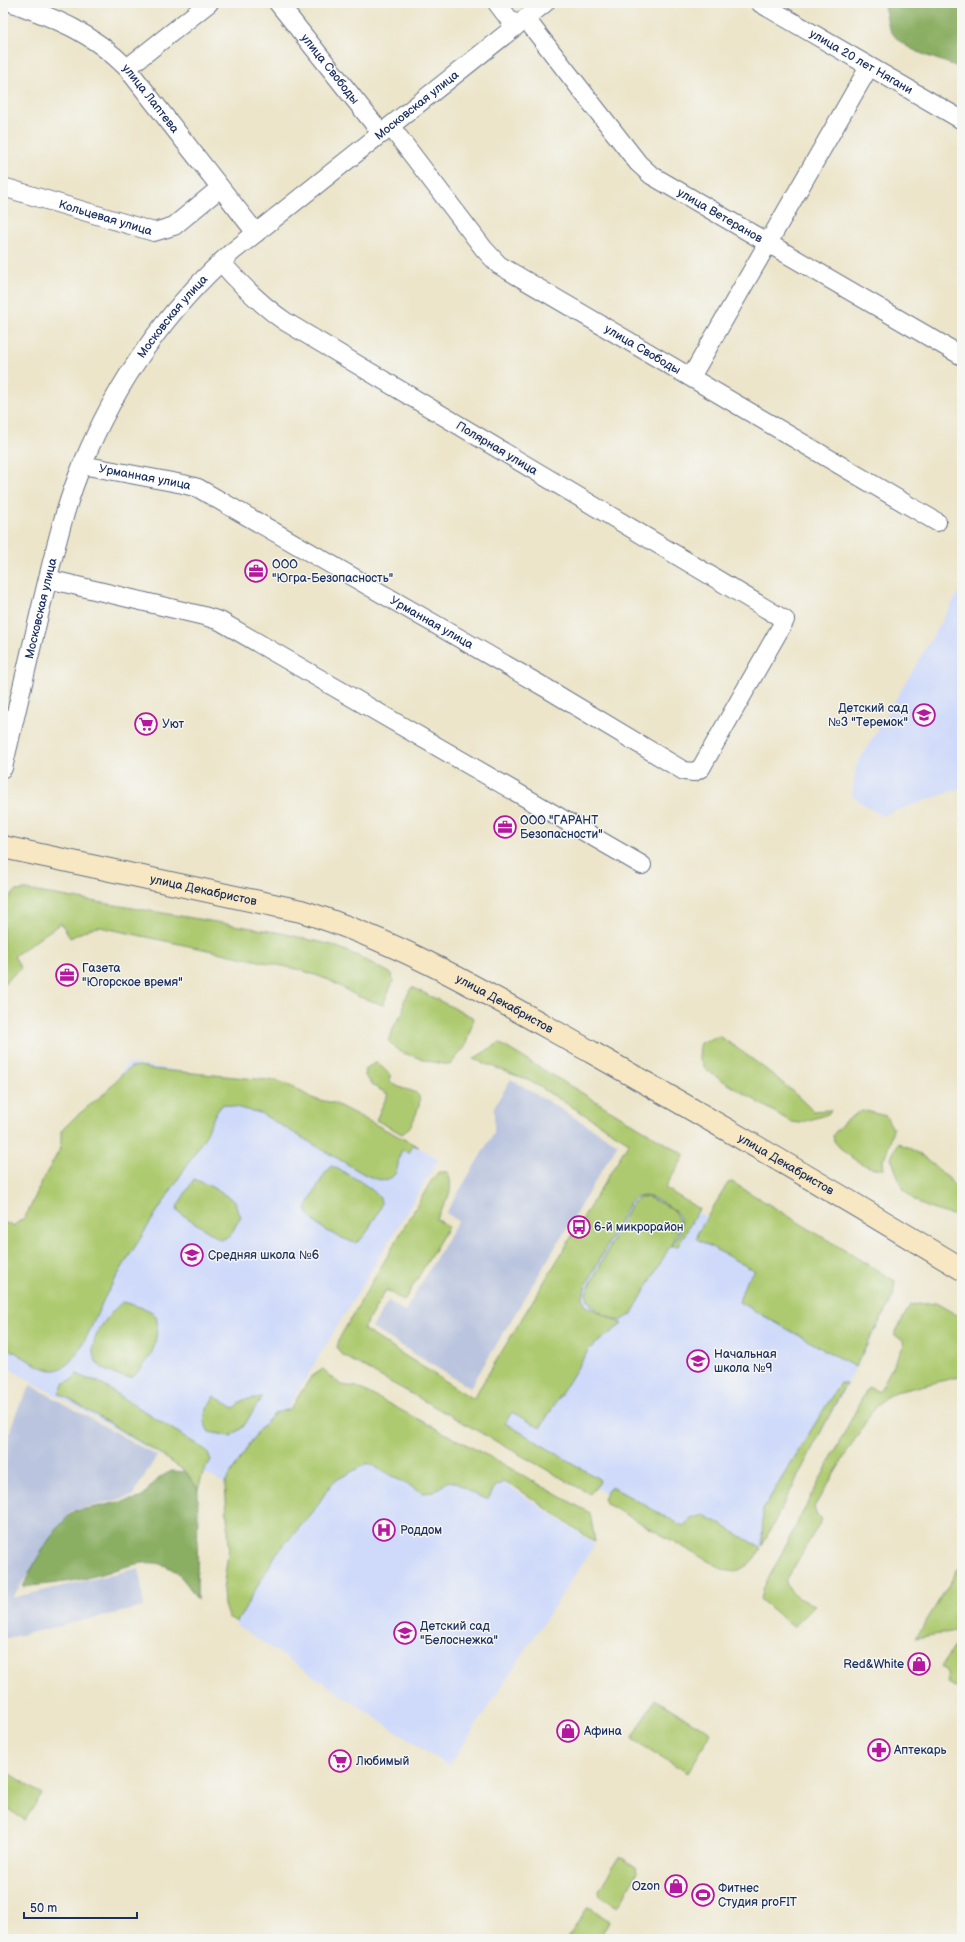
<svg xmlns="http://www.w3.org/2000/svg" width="965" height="1942" font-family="'Balsamiq Sans',sans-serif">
<rect width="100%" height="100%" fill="#f6f6f2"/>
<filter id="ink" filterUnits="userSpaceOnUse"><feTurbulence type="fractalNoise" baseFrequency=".025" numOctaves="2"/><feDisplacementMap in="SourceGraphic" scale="8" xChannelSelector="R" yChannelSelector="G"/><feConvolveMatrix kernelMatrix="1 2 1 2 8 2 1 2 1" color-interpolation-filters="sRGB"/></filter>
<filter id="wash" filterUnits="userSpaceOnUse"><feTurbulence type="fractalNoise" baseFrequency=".012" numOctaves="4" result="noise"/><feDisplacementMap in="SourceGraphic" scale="16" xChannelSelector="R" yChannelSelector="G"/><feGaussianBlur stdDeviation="0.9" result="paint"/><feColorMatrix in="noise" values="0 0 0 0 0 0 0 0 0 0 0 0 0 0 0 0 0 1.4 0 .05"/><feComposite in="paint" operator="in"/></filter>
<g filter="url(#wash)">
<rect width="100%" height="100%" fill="#ece5ca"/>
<path fill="#cfdafa" d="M 962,587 L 962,788 L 881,816 L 852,796 L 856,766 Z
M 127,1063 L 226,1078 L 387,1130 L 439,1159 L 289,1406 L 230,1486 L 203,1473 L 179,1466 L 3,1365 L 3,1230 L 19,1236 Z
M 640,1180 L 711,1220 L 729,1191 L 896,1292 L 752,1563 L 734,1569 L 497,1430 Z
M 427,1438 L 520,1493 L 595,1544 L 449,1767 L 235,1624 L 323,1467 Z"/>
<path fill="#bac4de" d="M 511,1079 L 618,1144 L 470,1388 L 372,1328 L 388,1301 L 405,1311 L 458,1221 L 446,1213 L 494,1133 L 494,1107 Z
M 31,1385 L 157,1456 L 132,1496 L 71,1511 L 12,1598 L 139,1568 L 144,1607 L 3,1639 L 3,1471 L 11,1427 L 19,1406 Z"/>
<path fill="#aeca70" stroke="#647c67" d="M 26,890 L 281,933 L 332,945 L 358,956 L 392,974 L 393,981 L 383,1005 L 357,996 L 329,980 L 301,970 L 100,927 L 91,928 L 70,938 L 61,923 L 14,956 L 21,968 L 3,984 L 3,902 L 16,891 Z
M 412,987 L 474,1018 L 465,1047 L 450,1065 L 432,1062 L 400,1052 L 389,1042 L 394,1026 L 403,1012 L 404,1001 Z
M 719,1036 C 755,1060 783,1081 813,1111 L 831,1110 L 828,1114 L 800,1123 L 791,1122 L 707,1071 L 699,1058 L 700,1043 Z
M 499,1043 L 685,1155 L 665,1188 L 699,1209 L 678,1246 L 671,1246 C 674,1241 680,1235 681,1230 C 683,1215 674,1209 663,1203 C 651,1196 641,1192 629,1203 L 585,1288 L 583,1296 L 585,1305 L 622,1324 L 589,1349 L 540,1428 L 512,1412 L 505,1423 L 599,1479 L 600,1482 L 592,1492 L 590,1494 L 351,1360 L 341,1354 L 337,1347 L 340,1337 L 430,1183 L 438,1172 L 448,1172 C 455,1193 446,1201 436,1219 L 448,1227 L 404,1301 L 386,1290 L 363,1329 L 473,1399 L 629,1142 L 530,1081 L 473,1059 Z
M 377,1062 L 390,1075 L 390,1081 C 404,1096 429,1083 416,1114 C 413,1122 410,1129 402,1134 L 376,1120 L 388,1094 L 375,1087 L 365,1076 L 366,1068 Z
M 140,1066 L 150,1069 L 278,1081 L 292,1087 L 314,1099 L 334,1103 L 419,1147 L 413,1145 L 409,1153 L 402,1150 C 397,1159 399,1166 396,1172 C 389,1185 374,1179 364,1174 L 260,1113 L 223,1104 L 215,1114 L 206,1135 C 173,1188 137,1241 106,1295 C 96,1313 78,1370 54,1370 C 42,1371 14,1351 3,1345 L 3,1222 L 13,1226 L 24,1218 L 29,1210 L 43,1179 L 59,1151 L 61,1142 L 61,1131 L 74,1118 L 106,1092 L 122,1074 L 131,1067 Z
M 862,1110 L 886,1116 L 893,1129 C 891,1137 888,1153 883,1159 L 884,1169 C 867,1171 844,1154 834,1141 L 833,1135 L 844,1122 Z
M 898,1143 C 924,1153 944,1173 962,1194 L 962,1217 C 943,1213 919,1208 906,1192 C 898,1183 896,1169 891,1158 Z
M 331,1166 C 341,1170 381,1191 381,1202 C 381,1209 376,1217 372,1222 C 368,1231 364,1239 355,1243 C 336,1236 314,1228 306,1209 C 309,1201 325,1171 331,1166 Z
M 194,1179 L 208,1185 L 235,1201 L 237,1210 L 241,1216 L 230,1236 L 221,1240 L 177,1211 L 178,1205 Z
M 732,1182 L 895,1281 L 893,1297 L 855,1367 L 739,1302 L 746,1281 L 755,1271 L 697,1239 L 698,1232 L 728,1183 Z
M 641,1197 L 647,1197 L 673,1209 L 680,1223 L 678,1232 L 631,1315 L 620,1321 C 606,1316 588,1309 586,1293 L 631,1204 Z
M 122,1302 C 130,1303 135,1306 143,1308 C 156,1312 158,1317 157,1331 C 154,1354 149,1360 133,1377 C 122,1378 114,1375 104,1369 C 77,1351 106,1317 122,1302 Z
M 936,1303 L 962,1318 L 962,1376 L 896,1392 L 884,1398 L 871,1413 L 814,1507 L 816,1514 L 822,1519 L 786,1581 C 789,1596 803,1600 815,1605 L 793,1627 L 761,1600 L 763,1589 L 868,1387 L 877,1391 L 880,1390 L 904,1345 L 903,1340 L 894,1335 L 910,1305 Z
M 323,1369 L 341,1385 L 357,1387 L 492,1458 L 590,1513 L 595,1542 L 517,1488 L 503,1482 L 495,1487 L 488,1499 C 473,1497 464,1484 449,1481 L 433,1492 L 423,1493 L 368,1463 L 338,1479 L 329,1487 L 313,1512 L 276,1554 L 237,1622 L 228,1617 L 224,1605 L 223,1590 L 229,1546 L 225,1483 L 258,1431 L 275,1413 L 290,1409 L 311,1377 Z
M 77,1374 L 87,1379 L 95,1380 L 207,1451 L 211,1460 L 203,1473 L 198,1489 L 186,1472 L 160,1454 L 59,1393 L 64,1383 L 73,1379 Z
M 840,1383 L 846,1383 L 762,1546 L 763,1509 Z
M 214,1396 L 234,1408 L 243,1400 L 262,1397 L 243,1427 L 231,1436 L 209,1432 C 200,1417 206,1411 214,1396 Z
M 612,1487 L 679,1524 L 683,1526 L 691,1519 L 704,1515 L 761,1548 C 755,1560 747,1567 735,1572 L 724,1570 L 605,1503 L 603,1498 L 608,1489 Z
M 962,1563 L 962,1621 L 956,1631 L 916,1638 Z
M 962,1633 L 962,1691 L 948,1683 L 947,1672 L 941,1667 Z
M 655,1699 L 711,1733 L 688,1773 L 632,1739 Z
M 3,1769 L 42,1794 L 25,1820 L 3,1806 Z
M 618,1858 L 622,1858 L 636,1867 L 637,1872 L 620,1904 L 616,1906 L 600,1896 L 599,1890 Z
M 587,1908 L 591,1908 L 609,1921 L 599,1939 L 568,1939 Z"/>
<path fill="#8aae62" stroke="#526e60" d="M 882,3 L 962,3 L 962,69 C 940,58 902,53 890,29 C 886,21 887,11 882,3 Z
M 172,1471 L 186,1472 L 198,1489 L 197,1600 C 166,1543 137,1565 87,1578 C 66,1583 44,1584 23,1587 C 35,1560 52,1530 75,1510 L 75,1511 L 141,1498 C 153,1485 155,1478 172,1471 Z"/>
</g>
<g filter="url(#ink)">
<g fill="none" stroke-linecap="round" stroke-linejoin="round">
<g stroke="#646f84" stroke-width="20">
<g id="street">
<path id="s1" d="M 13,3 C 59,20 91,32 127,68 L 256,233"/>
<path id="s2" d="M 278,3 L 382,134"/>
<path d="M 497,3 L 515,27"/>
<path id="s3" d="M 760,3 L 962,120"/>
<path id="s4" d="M 526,19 L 638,163 L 651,175 L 962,356"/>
<path d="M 127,68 L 209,3"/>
<path id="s5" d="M 391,127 L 484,249 L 499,265 L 937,522"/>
<path id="s6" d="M 3,187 L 154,232 L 174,226 L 220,188"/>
<path d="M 691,377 L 869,67"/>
<path id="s7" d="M 82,465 L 183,484 L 198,488 L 546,688 L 684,771 L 694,772 L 701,768 L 785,620 L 286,322 C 261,305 241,285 221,262"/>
<path d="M 48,579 L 204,616 L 220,621 L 642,865"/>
<path id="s8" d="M 3,768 C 15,716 28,663 40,611 C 52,562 63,510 83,463 C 116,383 167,309 232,252 L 545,3"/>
</g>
</g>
<g stroke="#646f84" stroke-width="24">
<g id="secondary">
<path id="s9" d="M 3,847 L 301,911 C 405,943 498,1000 593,1053 C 717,1123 840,1195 962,1269"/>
</g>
</g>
<use href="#street" stroke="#fff" stroke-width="18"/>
<use href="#secondary" stroke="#f7e8c3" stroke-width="22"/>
</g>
</g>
<defs>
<g id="office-ring" transform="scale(1.15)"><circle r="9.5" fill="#f6f6f2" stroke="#b5179e" stroke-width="1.5"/><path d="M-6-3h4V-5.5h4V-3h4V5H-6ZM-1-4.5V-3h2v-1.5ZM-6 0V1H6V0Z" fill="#b5179e"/></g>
<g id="school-ring" transform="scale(1.15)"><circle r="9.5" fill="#f6f6f2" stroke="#b5179e" stroke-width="1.5"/><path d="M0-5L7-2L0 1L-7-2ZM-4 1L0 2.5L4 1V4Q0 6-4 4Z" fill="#b5179e"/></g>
<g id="supermarket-ring" transform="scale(1.15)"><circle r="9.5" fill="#f6f6f2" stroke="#b5179e" stroke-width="1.5"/><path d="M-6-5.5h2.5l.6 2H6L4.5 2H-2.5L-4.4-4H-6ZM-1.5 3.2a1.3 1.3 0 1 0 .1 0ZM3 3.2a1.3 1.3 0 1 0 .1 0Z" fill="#b5179e"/></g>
<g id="bus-ring" transform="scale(1.15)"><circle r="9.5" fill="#f6f6f2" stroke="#b5179e" stroke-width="1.5"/><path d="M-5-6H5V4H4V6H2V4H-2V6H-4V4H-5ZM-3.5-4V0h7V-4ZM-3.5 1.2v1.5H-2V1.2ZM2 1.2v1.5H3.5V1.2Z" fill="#b5179e"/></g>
<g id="hospital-ring" transform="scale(1.15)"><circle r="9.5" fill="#f6f6f2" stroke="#b5179e" stroke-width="1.5"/><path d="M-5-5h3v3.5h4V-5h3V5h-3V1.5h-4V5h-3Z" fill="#b5179e"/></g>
<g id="shop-ring" transform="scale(1.15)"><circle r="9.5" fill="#f6f6f2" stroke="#b5179e" stroke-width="1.5"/><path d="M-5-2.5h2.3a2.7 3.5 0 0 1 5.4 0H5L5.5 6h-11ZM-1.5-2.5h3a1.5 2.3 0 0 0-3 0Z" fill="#b5179e"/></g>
<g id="pharmacy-ring" transform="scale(1.15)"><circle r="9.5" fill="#f6f6f2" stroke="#b5179e" stroke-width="1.5"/><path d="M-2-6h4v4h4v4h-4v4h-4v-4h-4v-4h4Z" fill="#b5179e"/></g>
<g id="stadium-ring" transform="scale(1.15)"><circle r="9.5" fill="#f6f6f2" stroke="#b5179e" stroke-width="1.5"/><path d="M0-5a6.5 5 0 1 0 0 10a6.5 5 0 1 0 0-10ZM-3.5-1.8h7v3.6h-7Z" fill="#b5179e"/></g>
</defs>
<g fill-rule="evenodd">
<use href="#office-ring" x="256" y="571"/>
<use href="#school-ring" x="924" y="715"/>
<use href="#supermarket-ring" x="146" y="724"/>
<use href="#office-ring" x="505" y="827"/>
<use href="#office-ring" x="67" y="975"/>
<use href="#bus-ring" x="579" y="1227"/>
<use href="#school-ring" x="192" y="1255"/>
<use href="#school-ring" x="698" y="1361"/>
<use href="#hospital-ring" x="384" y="1530"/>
<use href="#school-ring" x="405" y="1633"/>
<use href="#shop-ring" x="919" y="1664"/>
<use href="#shop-ring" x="568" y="1731"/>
<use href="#pharmacy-ring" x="879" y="1750"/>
<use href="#supermarket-ring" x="340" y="1761"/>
<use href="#shop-ring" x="676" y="1886"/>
<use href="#stadium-ring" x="703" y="1895"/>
</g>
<g text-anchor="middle" stroke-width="3" stroke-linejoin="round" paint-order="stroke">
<g font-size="12" fill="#1b2f5e" stroke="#f6f6f2">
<text dy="4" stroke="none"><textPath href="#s3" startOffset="117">улица 20 лет Нягани</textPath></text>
<text dy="4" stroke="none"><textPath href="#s2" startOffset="84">улица Свободы</textPath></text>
<text dy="4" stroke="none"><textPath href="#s1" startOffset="171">улица Лаптева</textPath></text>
<text dy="4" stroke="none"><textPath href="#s8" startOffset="812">Московская улица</textPath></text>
<text dy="4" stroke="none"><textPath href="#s4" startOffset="280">улица Ветеранов</textPath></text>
<text dy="4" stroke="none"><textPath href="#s6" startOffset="107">Кольцевая улица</textPath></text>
<text dy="4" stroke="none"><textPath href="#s8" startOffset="488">Московская улица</textPath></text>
<text dy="4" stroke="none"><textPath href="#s5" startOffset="342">улица Свободы</textPath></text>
<text transform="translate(497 448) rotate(31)" y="4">Полярная улица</text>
<text dy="4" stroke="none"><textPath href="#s7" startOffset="64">Урманная улица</textPath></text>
<text dy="4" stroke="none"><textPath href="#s8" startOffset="164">Московская улица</textPath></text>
<text dy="4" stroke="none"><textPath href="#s7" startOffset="388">Урманная улица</textPath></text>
<text dy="4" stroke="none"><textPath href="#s9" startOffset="205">улица Декабристов</textPath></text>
<text dy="4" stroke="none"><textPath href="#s9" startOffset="529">улица Декабристов</textPath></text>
<text dy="4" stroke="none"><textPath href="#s9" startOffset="853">улица Декабристов</textPath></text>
</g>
<g font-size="12" fill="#1b2f5e" stroke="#f6f6f2" text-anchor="start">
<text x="272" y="568">ООО<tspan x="272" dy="14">"Югра-Безопасность"</tspan></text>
<text x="908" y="712" text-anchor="end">Детский сад<tspan x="908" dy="14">№3 "Теремок"</tspan></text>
<text x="162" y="728">Уют</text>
<text x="520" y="824">ООО "ГАРАНТ<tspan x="520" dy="14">Безопасности"</tspan></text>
<text x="82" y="972">Газета<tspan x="82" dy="14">"Югорское время"</tspan></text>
<text x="594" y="1231">6-й микрорайон</text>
<text x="208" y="1259">Средняя школа №6</text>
<text x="714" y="1358">Начальная<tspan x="714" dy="14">школа №9</tspan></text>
<text x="400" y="1534">Роддом</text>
<text x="420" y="1630">Детский сад<tspan x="420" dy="14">"Белоснежка"</tspan></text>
<text x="904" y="1668" text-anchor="end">Red&amp;White</text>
<text x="584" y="1735">Афина</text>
<text x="894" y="1754">Аптекарь</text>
<text x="356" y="1765">Любимый</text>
<text x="660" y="1890" text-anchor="end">Ozon</text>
<text x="718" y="1892">Фитнес<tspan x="718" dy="14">Студия proFIT</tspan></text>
</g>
</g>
<rect width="965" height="1942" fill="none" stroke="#f6f6f2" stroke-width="16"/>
<path d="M24 1912v6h113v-6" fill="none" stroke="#1b2f5e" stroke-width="2"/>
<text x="30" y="1912" font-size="12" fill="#1b2f5e" stroke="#f6f6f2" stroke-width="3" paint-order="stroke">50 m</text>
</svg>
